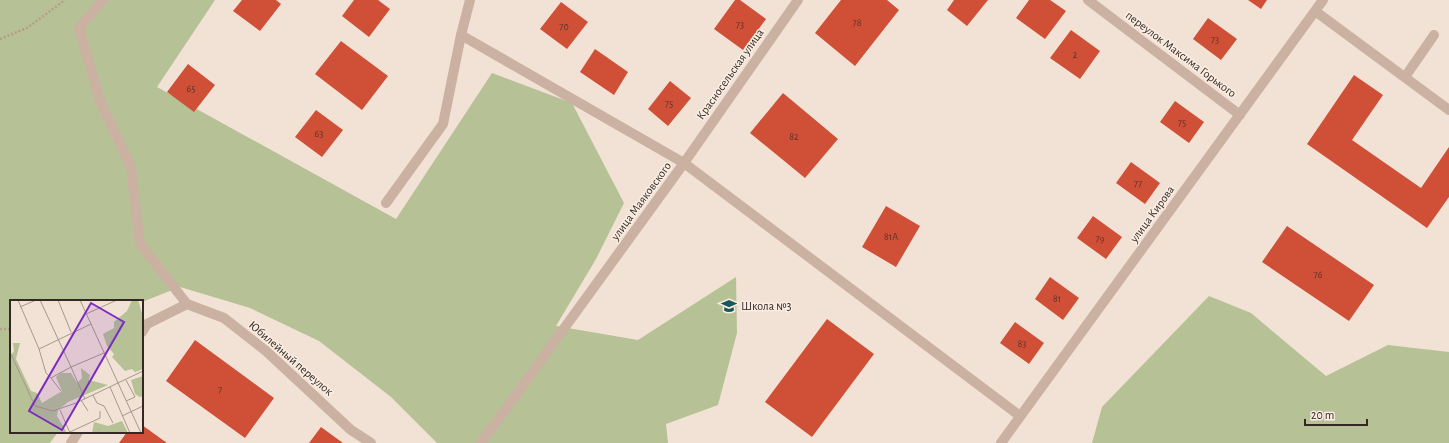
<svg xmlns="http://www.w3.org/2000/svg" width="1449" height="443" font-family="'Alegreya Sans',sans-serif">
<rect width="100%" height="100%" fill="#f2e2d5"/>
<path fill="#b6c295" d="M 0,0 L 215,0 L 157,87 L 396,219 L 492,73 L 572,103 L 624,203 L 596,259 L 556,326 L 638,340 L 736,277 L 737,333 L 718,405 L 666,424 L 668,443 L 437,443 L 391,397 L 319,341 L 250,308 L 180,287 L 142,302 L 142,301 L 11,301 L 11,432 L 58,432 L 50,443 L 0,443 Z
M 1209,296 L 1251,313 L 1326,376 L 1388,345 L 1449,352 L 1449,443 L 1092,443 L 1102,407 Z"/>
<path fill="#cf5037" d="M 242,0 L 276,0 L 281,4 L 260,31 L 233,11 Z
M 354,0 L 378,0 L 390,9 L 369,37 L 342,16 Z
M 735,0 L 740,0 L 766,19 L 743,50 L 714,29 Z
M 841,0 L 887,0 L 899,10 L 855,66 L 815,33 Z
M 954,0 L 988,0 L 967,26 L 947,10 Z
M 1029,0 L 1050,0 L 1066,11 L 1045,39 L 1016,18 Z
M 1248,0 L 1267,0 L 1261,9 Z
M 561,2 L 588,22 L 567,49 L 540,29 Z
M 1208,18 L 1237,39 L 1221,60 L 1193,39 Z
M 1071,30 L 1100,51 L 1080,79 L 1050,58 Z
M 341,41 L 388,76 L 362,110 L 315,74 Z
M 595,49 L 628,72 L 614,95 L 580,72 Z
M 188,64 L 215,85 L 194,112 L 167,92 Z
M 1354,75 L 1383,95 L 1352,140 L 1421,188 L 1449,147 L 1449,197 L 1427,228 L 1307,144 Z
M 670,81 L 691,98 L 668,126 L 648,109 Z
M 783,93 L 838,139 L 805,178 L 750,133 Z
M 1175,101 L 1204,122 L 1189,143 L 1160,122 Z
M 316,110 L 343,130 L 322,157 L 295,137 Z
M 1131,162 L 1160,183 L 1145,204 L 1116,183 Z
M 886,206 L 920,226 L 896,267 L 862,247 Z
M 1093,216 L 1122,237 L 1106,259 L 1077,238 Z
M 1287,226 L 1374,285 L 1349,321 L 1262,262 Z
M 1050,277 L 1079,298 L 1063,320 L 1035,299 Z
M 827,319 L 874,354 L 812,437 L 765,402 Z
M 1015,322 L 1044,343 L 1029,364 L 1000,343 Z
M 195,340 L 274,398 L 245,438 L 166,381 Z
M 142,425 L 167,443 L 119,443 L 127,432 L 142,432 Z
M 321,427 L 343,443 L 309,443 Z"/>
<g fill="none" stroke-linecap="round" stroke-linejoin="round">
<path stroke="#b79b8b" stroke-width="2.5" stroke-dasharray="2 2" stroke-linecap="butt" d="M 0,39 L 27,28 L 65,0
M 0,329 L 11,329"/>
<path stroke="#cbb1a1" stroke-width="10" d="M 103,0 L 79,28 L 100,101 L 131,167 L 140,244 L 187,304
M 470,0 L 461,35 L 684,163 L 481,443
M 798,0 L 684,163 L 1020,416
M 1088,0 L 1240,115
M 1315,11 L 1449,110
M 1405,77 L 1434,35
M 386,203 L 443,124 L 461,35
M 187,304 L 224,318 L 266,351 L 351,430 L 371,443
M 142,332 L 147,324 L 187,304
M 71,443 L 78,432
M 1001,443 L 1323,0"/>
</g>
<defs>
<g id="school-bare" transform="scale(1.2)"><path d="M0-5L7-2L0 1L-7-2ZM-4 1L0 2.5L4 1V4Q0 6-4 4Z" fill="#175858" stroke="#faede2" stroke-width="2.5" paint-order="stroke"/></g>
</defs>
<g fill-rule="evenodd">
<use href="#school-bare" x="729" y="306"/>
</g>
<g text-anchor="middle" stroke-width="3" stroke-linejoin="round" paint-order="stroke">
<g font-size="10" fill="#5b3229">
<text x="857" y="26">78</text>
<text x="740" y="28">73</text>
<text x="564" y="30">70</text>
<text x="1215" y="43">73</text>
<text x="1075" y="58">2</text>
<text x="191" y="92">65</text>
<text x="669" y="107">75</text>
<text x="1182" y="126">75</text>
<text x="319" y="137">63</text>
<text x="794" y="140">82</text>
<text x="1138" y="187">77</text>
<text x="891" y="240">81А</text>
<text x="1100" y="242">79</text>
<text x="1318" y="278">76</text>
<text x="1057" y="302">81</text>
<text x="1022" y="347">83</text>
<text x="220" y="393">7</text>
</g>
<g font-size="12" fill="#342824" stroke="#faede2">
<text transform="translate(1181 54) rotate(37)" y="4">переулок Максима Горького</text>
<text transform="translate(730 74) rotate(-55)" y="4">Красносельская улица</text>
<text transform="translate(641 201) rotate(-54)" y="4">улица Маяковского</text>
<text transform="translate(1152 214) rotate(-54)" y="4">улица Кирова</text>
<text transform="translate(291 358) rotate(41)" y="4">Юбилейный переулок</text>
</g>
<g font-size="12" fill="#342824" stroke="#faede2" text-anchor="start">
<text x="741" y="310">Школа №3</text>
</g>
</g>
<g transform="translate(10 300)">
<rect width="133" height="133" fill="#f2e2d5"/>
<path d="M 122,0 L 128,0 L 133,17 L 133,69 L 125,72 L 122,69 L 115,71 L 102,57 L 104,54 L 97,46 L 93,34 L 104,28 L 104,22 L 117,11 ZM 3,43 L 10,43 L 6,59 L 21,91 L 27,93 L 32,103 L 52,91 L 46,77 L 51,73 L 61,73 L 67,83 L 72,78 L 71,68 L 80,75 L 79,80 L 98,85 L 58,102 L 48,110 L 47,116 L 57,133 L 0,133 L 0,56 L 4,51 ZM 133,76 L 133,96 L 130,97 L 125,94 L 121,80 ZM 112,121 L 118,133 L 82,133 L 84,122 L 98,126 Z" fill="#b6c295"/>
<path fill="none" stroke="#a6988e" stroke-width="1" d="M 8,0 L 29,49 L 36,73 L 41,78 L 61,67 L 75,99M 30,0 L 61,67 L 94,53M 48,0 L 61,32M 70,0 L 131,133M 10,7 L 26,0M 76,14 L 107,0M 29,49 L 81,24M 0,52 L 25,106 L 43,111 L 66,103 L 133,71M 41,78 L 51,91M 116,80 L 125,97 L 116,101M 100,87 L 120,133M 83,95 L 87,103 L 94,106 L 103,123M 71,100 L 78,111M 50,110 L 60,133M 112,116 L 133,106M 60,132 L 90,118 L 90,111"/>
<path fill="#7b2cbf" fill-opacity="0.15" stroke="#7b2cbf" stroke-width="2" d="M 81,3 L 114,22 L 52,130 L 19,111 Z"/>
<rect width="133" height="133" fill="none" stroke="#342824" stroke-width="2"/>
</g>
<path d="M1305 419v6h62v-6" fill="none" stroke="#342824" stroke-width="2"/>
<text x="1311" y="419" font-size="12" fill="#342824" stroke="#faede2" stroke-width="3" paint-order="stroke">20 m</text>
</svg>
